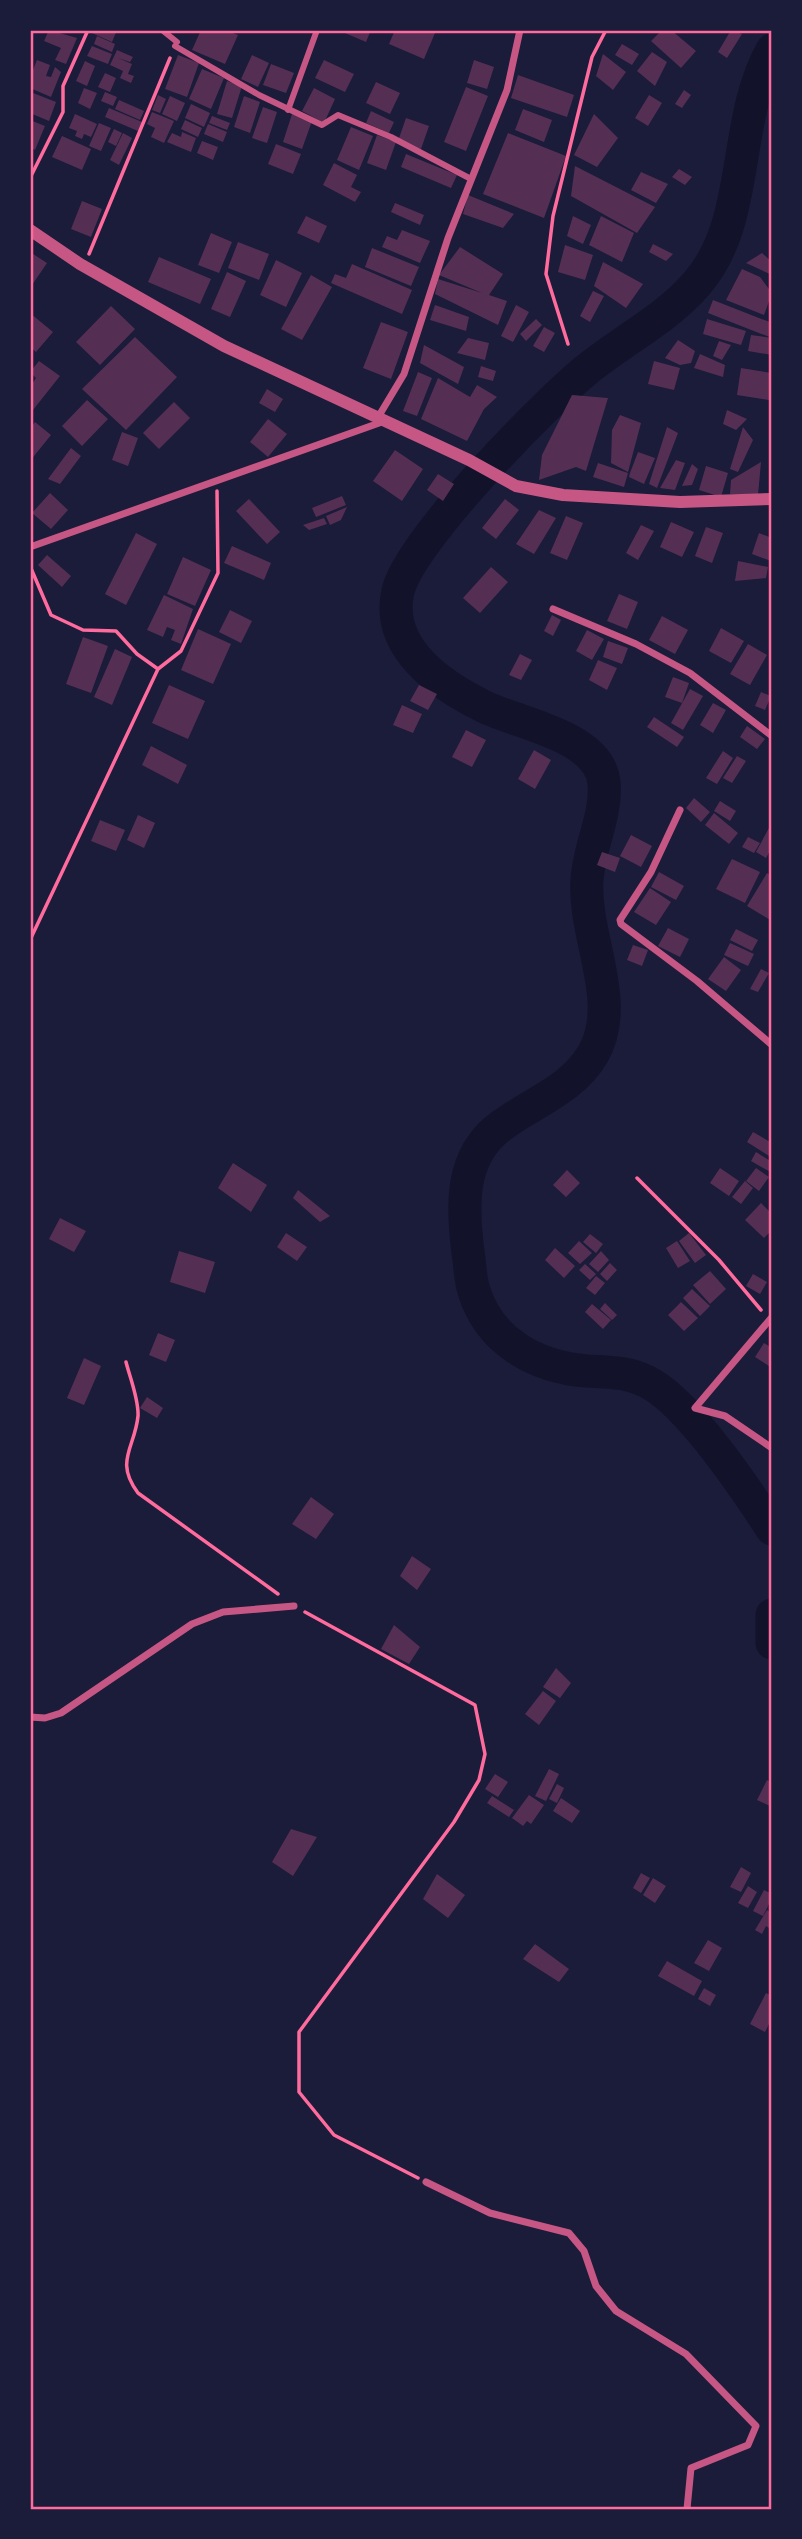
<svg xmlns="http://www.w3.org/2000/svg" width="802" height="2539" font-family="Karla,sans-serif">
<rect width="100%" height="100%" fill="#1b1b3a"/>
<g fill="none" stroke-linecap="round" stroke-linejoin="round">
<path stroke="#12122b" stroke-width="33" d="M 772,50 C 732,121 751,220 698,282 C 669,317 625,339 590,367 C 546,402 410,541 398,591 C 385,647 440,685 485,707 C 519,724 600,736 604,783 C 607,815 589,847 587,880 C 583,936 623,1002 593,1054 C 572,1090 533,1102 501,1126 C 460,1156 462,1206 468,1252 C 470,1264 470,1279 474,1291 C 490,1342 536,1367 587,1371 C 612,1372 631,1372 653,1385 C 693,1410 746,1489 772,1529
M 772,1615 L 772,1643"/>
</g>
<path fill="#542f53" d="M 49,30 L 77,38 L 66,64 L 55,60 L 61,48 L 44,41 Z
M 93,30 L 117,30 L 112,42 L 92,33 Z
M 201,30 L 225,30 L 238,35 L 225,64 L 192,50 Z
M 338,30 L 371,30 L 366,42 Z
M 395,30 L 427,30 L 435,33 L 424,59 L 389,44 Z
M 662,30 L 671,30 L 696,51 L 681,68 L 651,41 Z
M 731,30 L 742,34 L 727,58 L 718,52 Z
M 97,36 L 115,44 L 112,52 L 94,44 Z
M 622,44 L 639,54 L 632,65 L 615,55 Z
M 92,46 L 112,54 L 108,64 L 87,56 Z
M 117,50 L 133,57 L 130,62 L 118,58 L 132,64 L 128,74 L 134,76 L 131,83 L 120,78 L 123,71 L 110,65 Z
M 652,52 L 667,62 L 655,86 L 637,71 Z
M 603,54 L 626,72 L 613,90 L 596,76 Z
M 178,55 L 199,63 L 187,97 L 165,89 Z
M 252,55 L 269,63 L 258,87 L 241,79 Z
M 37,60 L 50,65 L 46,76 L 51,77 L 55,67 L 61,72 L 51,97 L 30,88 L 30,77 Z
M 324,60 L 354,74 L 345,92 L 315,78 Z
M 474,60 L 494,67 L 487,89 L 467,83 Z
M 85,61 L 95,66 L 87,86 L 76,81 Z
M 271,64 L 294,73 L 286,93 L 263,85 Z
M 202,69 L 224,78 L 211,109 L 189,99 Z
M 105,73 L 116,78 L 110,92 L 98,87 Z
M 518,75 L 574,95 L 567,117 L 511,98 Z
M 227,81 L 242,86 L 232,118 L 217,114 Z
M 376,82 L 400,93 L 390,114 L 366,103 Z
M 466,87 L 488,96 L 466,151 L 444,142 Z
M 84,88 L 97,93 L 90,109 L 78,103 Z
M 314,88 L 335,99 L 324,123 L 302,111 Z
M 684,90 L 691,95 L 682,108 L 675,104 Z
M 105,92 L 117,97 L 113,106 L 101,101 Z
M 33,93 L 56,102 L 49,121 L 30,113 Z
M 158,95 L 166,99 L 160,113 L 152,110 Z
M 649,95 L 662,103 L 648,126 L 635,118 Z
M 170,96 L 185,103 L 177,121 L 162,114 Z
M 244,96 L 260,102 L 250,133 L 234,127 Z
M 119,100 L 144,111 L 140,120 L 115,109 Z
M 191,104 L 210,113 L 204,127 L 185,118 Z
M 263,107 L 277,112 L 267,143 L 252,138 Z
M 109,108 L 142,122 L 138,131 L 105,117 Z
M 523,109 L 552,120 L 544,142 L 515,130 Z
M 371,111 L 394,122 L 389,133 L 366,123 Z
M 152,112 L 174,121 L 164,143 L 151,137 L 155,128 L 147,124 Z
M 75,114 L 97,124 L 91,137 L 84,134 L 82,139 L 75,136 L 77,131 L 69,128 Z
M 292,114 L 312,121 L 302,149 L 283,142 Z
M 594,114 L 618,138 L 597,167 L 574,155 Z
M 212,116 L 230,123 L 227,130 L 209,123 Z
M 406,118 L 429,126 L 421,149 L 398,141 Z
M 30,120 L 45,126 L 35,150 L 30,147 Z
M 185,120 L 202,128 L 198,137 L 181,129 Z
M 99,123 L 111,128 L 101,151 L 89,146 Z
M 208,124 L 227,132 L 223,142 L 204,134 Z
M 351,127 L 373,136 L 359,170 L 337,160 Z
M 114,129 L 122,133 L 116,146 L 108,142 Z
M 182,132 L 196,138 L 191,152 L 167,142 L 172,133 L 181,137 Z
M 123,133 L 132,138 L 119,165 L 110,160 Z
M 508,133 L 566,156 L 544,218 L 483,194 Z
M 377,135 L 396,142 L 386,170 L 367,163 Z
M 62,136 L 91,149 L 82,170 L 52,157 Z
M 202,141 L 218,147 L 213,160 L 197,153 Z
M 276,144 L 301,154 L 293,174 L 268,164 Z
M 406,154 L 457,175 L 451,188 L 401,167 Z
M 334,163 L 357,175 L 351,187 L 361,192 L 355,202 L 323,185 Z
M 575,166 L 655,207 L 637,233 L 571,196 Z
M 679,169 L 692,177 L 685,185 L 672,177 Z
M 641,172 L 668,184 L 656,203 L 631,190 Z
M 468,195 L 514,214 L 503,228 L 463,214 Z
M 82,201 L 102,209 L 91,237 L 71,229 Z
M 395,203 L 424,215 L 420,225 L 391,212 Z
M 306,216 L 327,226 L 319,243 L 297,233 Z
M 573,216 L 591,225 L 583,244 L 567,236 Z
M 601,216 L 634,233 L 622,262 L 589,245 Z
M 402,230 L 430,241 L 420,263 L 382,247 L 387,236 L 397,240 Z
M 211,233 L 232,242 L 219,273 L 198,265 Z
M 238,242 L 269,254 L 259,280 L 228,268 Z
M 653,244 L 673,254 L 666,261 L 649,252 Z
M 565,245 L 593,255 L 585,280 L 558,272 Z
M 460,247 L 503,274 L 489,295 L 507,301 L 498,325 L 435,294 L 438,279 L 482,293 L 439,275 Z
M 372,248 L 419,267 L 411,286 L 365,267 Z
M 30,252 L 47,263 L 30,288 Z
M 762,253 L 772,262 L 772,275 L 746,263 Z
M 159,257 L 211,279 L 200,304 L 148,282 Z
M 276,260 L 302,273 L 286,307 L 260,295 Z
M 603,262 L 643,284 L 626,308 L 594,286 Z
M 352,264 L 412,290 L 402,314 L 331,283 L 335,274 L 346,278 Z
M 742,269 L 760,277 L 772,293 L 764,315 L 726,300 Z
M 227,272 L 246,281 L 230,317 L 211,309 Z
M 311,275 L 332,287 L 302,340 L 281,329 Z
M 593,291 L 604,296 L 590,322 L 580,316 Z
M 713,300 L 772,323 L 772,338 L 708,313 Z
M 435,305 L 469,317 L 466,331 L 430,320 Z
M 516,305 L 529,312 L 513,342 L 501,336 Z
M 111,306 L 135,329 L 100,365 L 76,342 Z
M 30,313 L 53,332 L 36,352 L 30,347 Z
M 536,319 L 542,325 L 526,341 L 520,334 Z
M 707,319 L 746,331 L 741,345 L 703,334 Z
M 381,322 L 408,332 L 391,379 L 363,368 Z
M 544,327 L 555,333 L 544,352 L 533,346 Z
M 751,335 L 772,338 L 772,355 L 748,351 Z
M 135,337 L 177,377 L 126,430 L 82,389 Z
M 468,338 L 489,343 L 485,360 L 457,353 Z
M 678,340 L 695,351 L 691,363 L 680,365 L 665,358 Z
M 719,341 L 731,345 L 722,360 L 713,356 Z
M 424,345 L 464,367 L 458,384 L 420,363 Z
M 700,354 L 725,365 L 723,377 L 694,368 Z
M 39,361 L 60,376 L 33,410 L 30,408 L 30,387 L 36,378 L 30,372 Z
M 654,361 L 680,368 L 674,390 L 648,384 Z
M 481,366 L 496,371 L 493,381 L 478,377 Z
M 741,368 L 772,373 L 769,400 L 737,395 Z
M 418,372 L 432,378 L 417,416 L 403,411 Z
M 438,378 L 470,397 L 477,385 L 497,397 L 484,409 L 467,441 L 421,419 Z
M 267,389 L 283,399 L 275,412 L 259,403 Z
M 572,395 L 608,398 L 586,471 L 576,467 L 539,480 L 542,455 Z
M 87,400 L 108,419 L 82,446 L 62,426 Z
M 174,402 L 190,418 L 159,449 L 143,433 Z
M 727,410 L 747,419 L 736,430 L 723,424 Z
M 620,415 L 641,423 L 628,472 L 611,463 L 612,430 Z
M 268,419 L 287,434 L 268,457 L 250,442 Z
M 35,422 L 51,435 L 30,461 L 30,429 Z
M 667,427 L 678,433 L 657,488 L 649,484 Z
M 743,427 L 753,440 L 738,472 L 730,469 Z
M 122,432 L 138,438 L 128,466 L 112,460 Z
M 71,448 L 81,456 L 60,484 L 48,479 Z
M 395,450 L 423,469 L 402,501 L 373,481 Z
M 638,452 L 655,458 L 644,484 L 629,477 L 630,473 L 634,475 L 630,473 Z
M 676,460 L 685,463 L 675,490 L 660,488 Z
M 761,462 L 758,495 L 730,494 L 731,480 Z
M 598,463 L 628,473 L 624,487 L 593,477 Z
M 692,464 L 698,469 L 692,485 L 682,486 Z
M 706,466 L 728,473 L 721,497 L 699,490 Z
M 438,474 L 454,484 L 443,501 L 427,490 Z
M 50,493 L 68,510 L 51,529 L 32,513 Z
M 342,496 L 346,505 L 316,517 L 312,508 Z
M 249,499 L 280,532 L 267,544 L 236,511 Z
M 505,499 L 519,510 L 496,539 L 482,528 Z
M 347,507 L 341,520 L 330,525 L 326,516 Z
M 539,510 L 556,518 L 534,554 L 516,544 Z
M 566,516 L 583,523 L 567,560 L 550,553 Z
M 324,518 L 327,524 L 309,530 L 303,525 Z
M 671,522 L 694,532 L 682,557 L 660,547 Z
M 641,525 L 654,531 L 638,560 L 626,553 Z
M 706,527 L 723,533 L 712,563 L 695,556 Z
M 136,533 L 157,544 L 126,605 L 105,594 Z
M 759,533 L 772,538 L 771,561 L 752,554 Z
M 232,546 L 271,563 L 264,580 L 224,563 Z
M 47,555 L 71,576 L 62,587 L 38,565 Z
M 183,557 L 211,570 L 195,606 L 167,594 Z
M 738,561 L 768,567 L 766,578 L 735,581 Z
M 491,567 L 508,582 L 480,613 L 463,598 Z
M 619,594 L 638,602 L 627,629 L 607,621 Z
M 164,595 L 193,609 L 181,644 L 171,640 L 175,630 L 167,627 L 163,637 L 147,630 Z
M 230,610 L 252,621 L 241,643 L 219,632 Z
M 552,615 L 561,620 L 553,636 L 544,631 Z
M 662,616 L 688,630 L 675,654 L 649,640 Z
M 721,628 L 744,641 L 731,663 L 709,651 Z
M 198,629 L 231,644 L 213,684 L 181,670 Z
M 587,630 L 604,639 L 592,660 L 576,651 Z
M 83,637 L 108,646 L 91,693 L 66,684 Z
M 608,641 L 628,648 L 622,664 L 603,657 Z
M 748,644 L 767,655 L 750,685 L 730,674 Z
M 115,649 L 132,657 L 112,705 L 94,697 Z
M 520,654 L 532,660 L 521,680 L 509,675 Z
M 598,660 L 617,668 L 607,690 L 589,680 Z
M 673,677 L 689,683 L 682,703 L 665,697 Z
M 169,685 L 205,701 L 188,739 L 152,723 Z
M 419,685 L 437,694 L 428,710 L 410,701 Z
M 690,689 L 703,696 L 683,730 L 671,723 Z
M 761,692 L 771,696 L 765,710 L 755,706 Z
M 713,703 L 726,710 L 713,733 L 700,725 Z
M 402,705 L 422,714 L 413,733 L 393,725 Z
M 654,717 L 684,737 L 677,747 L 647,727 Z
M 747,726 L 765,739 L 757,749 L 740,737 Z
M 466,730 L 486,740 L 472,767 L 452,757 Z
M 151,746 L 187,765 L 178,784 L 142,765 Z
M 534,750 L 551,760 L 535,789 L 518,779 Z
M 723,751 L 733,758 L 717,784 L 706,778 Z
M 737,756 L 746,761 L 732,783 L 723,778 Z
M 694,798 L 710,812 L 701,822 L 686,808 Z
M 720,801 L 736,811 L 730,821 L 714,811 Z
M 714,813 L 738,833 L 729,844 L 705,825 Z
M 138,815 L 155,823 L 144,848 L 127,840 Z
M 100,820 L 125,830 L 116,851 L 91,841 Z
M 770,826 L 772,847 L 766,858 L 756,852 Z
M 631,835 L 652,846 L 641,867 L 620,856 Z
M 748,837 L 760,843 L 754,853 L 742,847 Z
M 602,852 L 620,858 L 615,872 L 597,865 Z
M 732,859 L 760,872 L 745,903 L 716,889 Z
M 659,872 L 684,886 L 676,900 L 651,887 Z
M 767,873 L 772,876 L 772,921 L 747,906 Z
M 650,888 L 671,902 L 656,925 L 634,912 Z
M 668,928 L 689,939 L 680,957 L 658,946 Z
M 736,929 L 758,940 L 752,951 L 730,940 Z
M 730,943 L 754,954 L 748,966 L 724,955 Z
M 633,945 L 648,950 L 642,966 L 627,960 Z
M 724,957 L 741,970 L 726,991 L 708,979 Z
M 761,969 L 769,973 L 758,992 L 750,989 Z
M 753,1132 L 772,1143 L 769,1156 L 747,1142 Z
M 756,1152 L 772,1162 L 772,1173 L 751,1161 Z
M 233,1163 L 267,1185 L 251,1212 L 218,1188 Z
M 720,1168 L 739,1181 L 729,1196 L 710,1183 Z
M 756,1168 L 769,1177 L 759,1191 L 746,1181 Z
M 567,1170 L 580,1183 L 566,1197 L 553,1185 Z
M 745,1181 L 753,1188 L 741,1204 L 732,1197 Z
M 298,1190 L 330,1216 L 320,1222 L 293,1198 Z
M 761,1203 L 772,1214 L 772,1230 L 764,1238 L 745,1220 Z
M 60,1218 L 86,1231 L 74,1252 L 49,1239 Z
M 286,1233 L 307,1247 L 297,1261 L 277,1247 Z
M 689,1233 L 706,1255 L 695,1263 L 679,1241 Z
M 590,1234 L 603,1244 L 596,1253 L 583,1242 Z
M 579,1241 L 592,1253 L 580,1264 L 568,1253 Z
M 677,1241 L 690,1261 L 678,1268 L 666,1248 Z
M 555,1248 L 575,1266 L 564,1278 L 545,1260 Z
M 179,1251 L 215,1262 L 205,1293 L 170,1282 Z
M 601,1251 L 609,1260 L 598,1272 L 589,1264 Z
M 610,1263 L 617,1270 L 607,1281 L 600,1274 Z
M 585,1264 L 596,1274 L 590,1280 L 579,1270 Z
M 710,1271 L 726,1289 L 710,1304 L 693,1285 Z
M 753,1274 L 767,1282 L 760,1294 L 746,1286 Z
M 596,1276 L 605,1283 L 595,1295 L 586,1288 Z
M 692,1289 L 710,1306 L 700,1316 L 683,1298 Z
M 681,1302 L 698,1318 L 684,1331 L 668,1315 Z
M 605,1303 L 617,1315 L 612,1320 L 600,1309 Z
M 592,1304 L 611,1320 L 603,1329 L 585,1312 Z
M 158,1333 L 175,1340 L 166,1362 L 149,1355 Z
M 764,1343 L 772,1348 L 772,1368 L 755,1357 Z
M 84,1358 L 101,1366 L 84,1405 L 67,1398 Z
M 147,1397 L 163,1408 L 157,1418 L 140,1408 Z
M 311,1497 L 334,1514 L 316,1539 L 292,1524 Z
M 412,1556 L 431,1569 L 417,1590 L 400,1576 Z
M 394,1625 L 420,1647 L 409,1664 L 381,1649 Z
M 556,1668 L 571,1683 L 560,1698 L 543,1687 Z
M 543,1691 L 556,1701 L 539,1725 L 525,1714 Z
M 549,1769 L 559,1774 L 546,1801 L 535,1796 Z
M 495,1774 L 508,1782 L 498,1797 L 485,1789 Z
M 767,1780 L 772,1783 L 772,1807 L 757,1800 Z
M 557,1784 L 564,1788 L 557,1803 L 549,1799 Z
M 529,1795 L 544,1805 L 531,1824 L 527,1821 L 523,1826 L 512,1818 Z
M 492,1796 L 514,1810 L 509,1817 L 487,1803 Z
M 561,1798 L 580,1811 L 572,1823 L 553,1811 Z
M 291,1829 L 317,1837 L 293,1876 L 272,1862 Z
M 741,1867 L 751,1873 L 741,1892 L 730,1887 Z
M 641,1873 L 650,1878 L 641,1893 L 633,1888 Z
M 437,1874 L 465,1895 L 448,1918 L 423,1899 Z
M 653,1878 L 666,1886 L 655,1903 L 643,1895 Z
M 748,1886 L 757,1892 L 748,1908 L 738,1903 Z
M 764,1890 L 772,1894 L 772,1898 L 763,1916 L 753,1911 Z
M 767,1910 L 772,1914 L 772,1930 L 766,1926 L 762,1934 L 755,1930 Z
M 708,1940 L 722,1948 L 709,1971 L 694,1963 Z
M 535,1944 L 569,1969 L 559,1982 L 523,1959 Z
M 667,1961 L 702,1981 L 694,1996 L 658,1976 Z
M 704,1988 L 716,1995 L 710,2006 L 698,1999 Z
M 766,1993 L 772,1996 L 772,2018 L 765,2032 L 750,2024 Z"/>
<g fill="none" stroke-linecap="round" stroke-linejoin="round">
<path stroke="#ff6b9d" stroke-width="3.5" d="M 30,178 L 63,112 L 63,86 L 88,30
M 89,254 L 170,58
M 568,344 L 546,274 L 553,216 L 592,57 L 606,30
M 30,566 L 51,615 L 83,630 L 116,631 L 137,654 L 158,669 L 30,940
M 158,669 L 181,651 L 218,573 L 217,491
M 637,1178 L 719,1260 L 761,1310
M 126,1362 C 130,1378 139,1400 138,1416 C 135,1448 114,1461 138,1493 L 278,1594
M 305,1612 L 475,1705 L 485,1754 L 479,1780 L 454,1822 L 299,2032 L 299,2092 L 334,2135 L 418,2178"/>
<path stroke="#c65784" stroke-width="6" d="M 162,30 L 177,42
M 175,46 L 259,95 L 322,125 L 338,115 L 391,137 L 471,179
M 288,110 L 317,30"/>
<path stroke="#c65784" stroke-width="7" d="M 377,419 L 404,374 L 448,238 L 507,90 L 520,30
M 30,547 L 382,422
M 553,609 L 636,644 L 690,673 L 772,736
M 680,810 L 651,872 L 620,920 L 621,924 L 697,981 L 772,1045
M 772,1317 L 695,1408 L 725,1416 L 772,1448
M 30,1717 L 45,1718 L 61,1713 L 192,1624 L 223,1612 L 294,1606
M 426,2182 L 490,2213 L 569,2233 L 584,2251 L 596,2286 L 616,2311 L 686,2354 L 756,2426 L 748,2445 L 691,2468 L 687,2509"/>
<path stroke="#c65784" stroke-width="12" d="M 30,230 L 80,264 L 224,346 L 469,460 L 516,486 L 563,495 L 680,502 L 772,499"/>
</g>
<rect width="802" height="2539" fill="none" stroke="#1b1b3a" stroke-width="63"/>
<rect x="32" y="32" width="738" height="2476" fill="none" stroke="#ff6b9d" stroke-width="2.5"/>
</svg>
